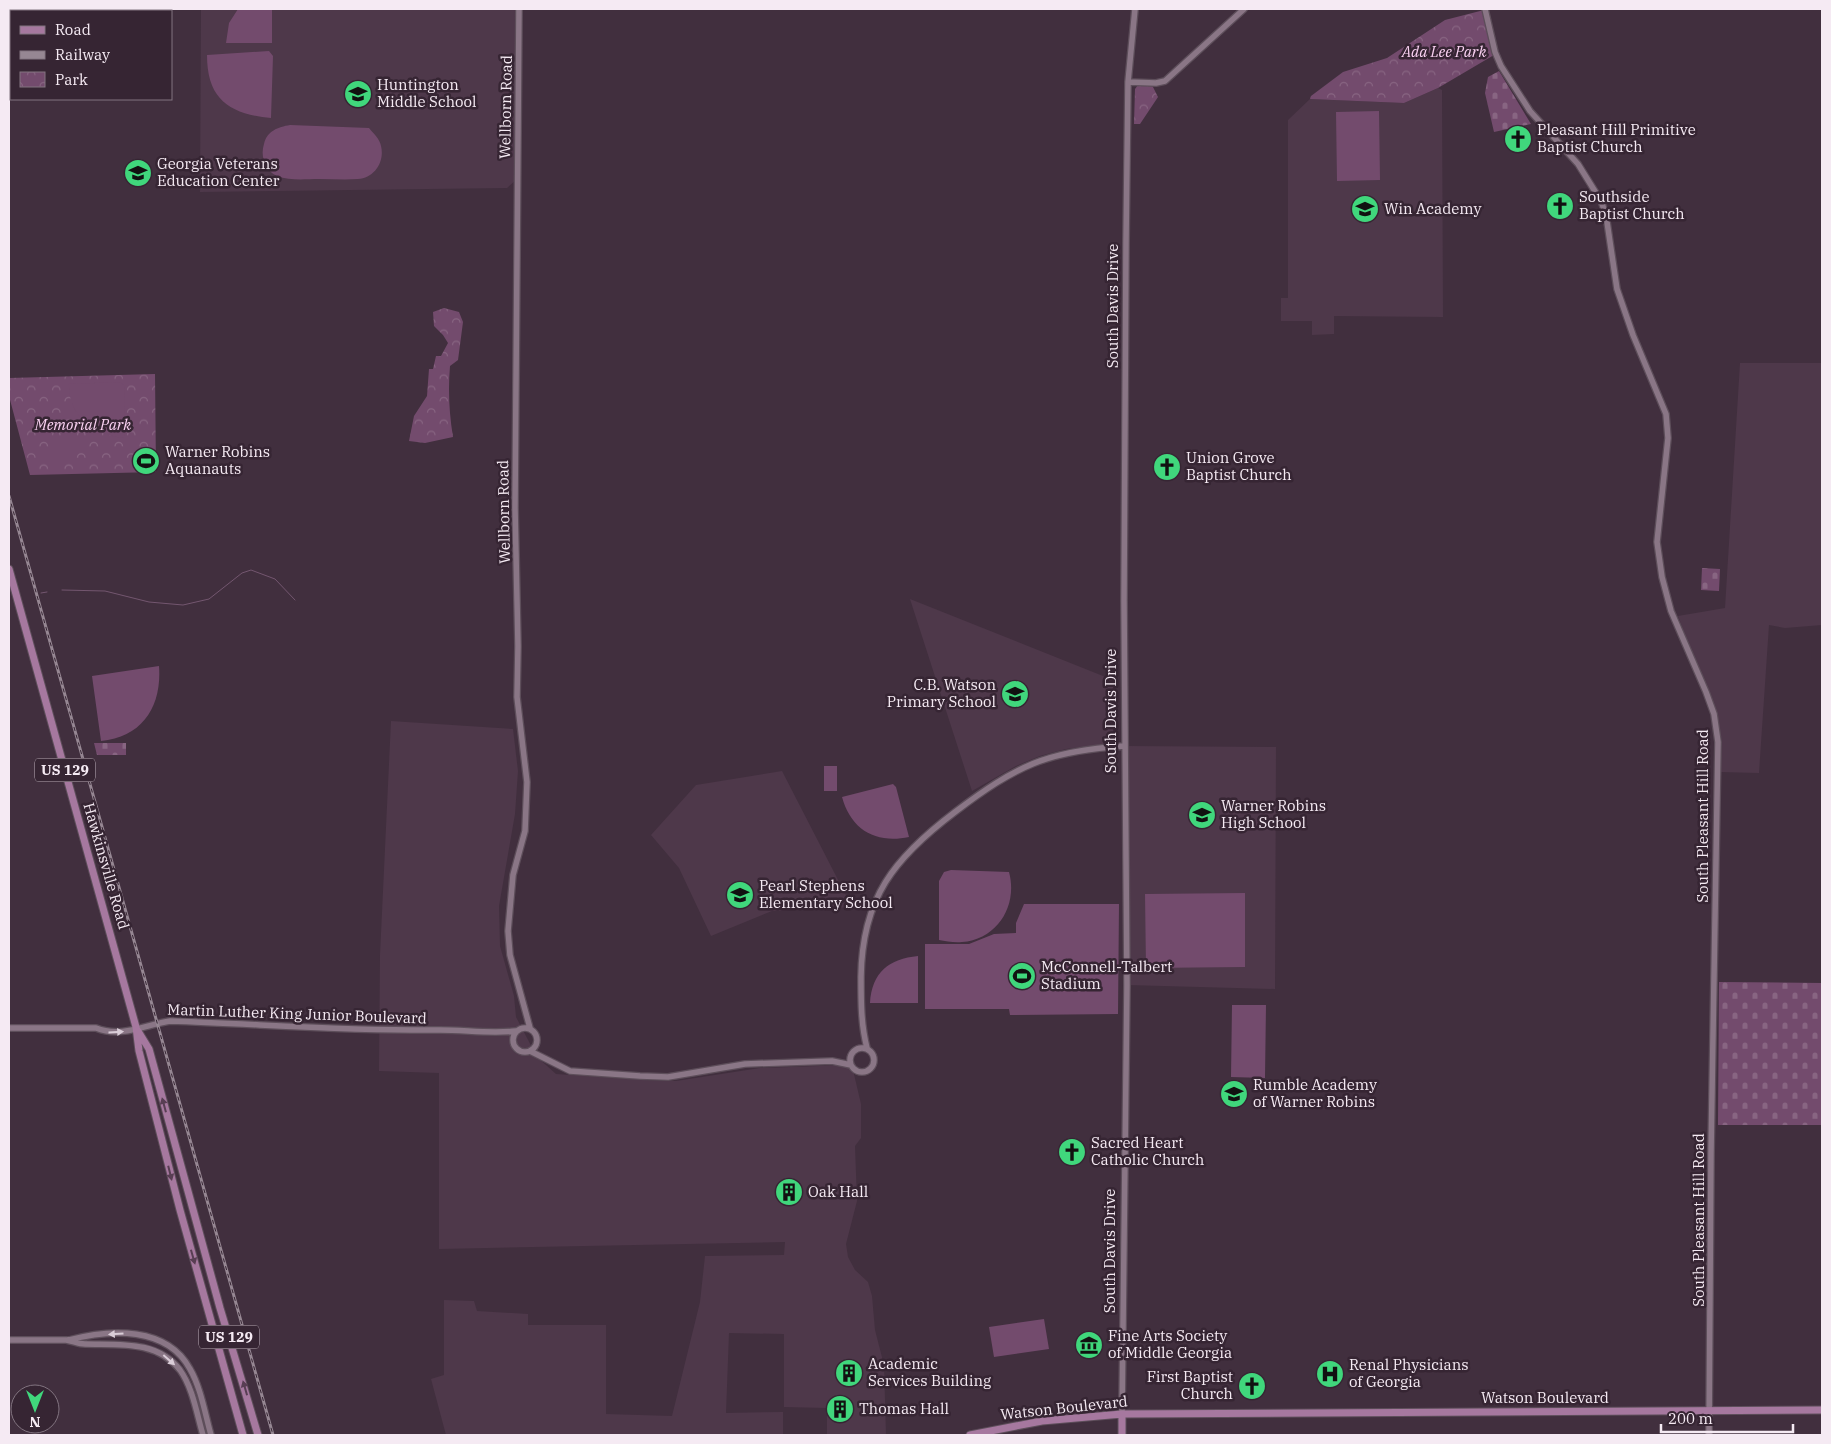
<svg xmlns="http://www.w3.org/2000/svg" width="1831" height="1444" font-family="'IBM Plex Serif',serif">
<defs>
<pattern id="cemetery-stones" width="16" height="16" patternUnits="userSpaceOnUse" patternTransform="scale(1.25)"><rect width="16" height="16" fill="#734b6d"/><path d="M2 7V4a2 2 0 0 1 4 0v3zM10 15v-3a2 2 0 0 1 4 0v3z" fill="#886582"/></pattern>
<pattern id="park-crowns" width="20" height="18" patternUnits="userSpaceOnUse" patternTransform="scale(1.25)"><rect width="20" height="18" fill="#734b6d"/><path d="M2 6a3 3 0 1 1 6 0M12 15a3 3 0 1 1 6 0" fill="none" stroke="#886582"/></pattern>
</defs>
<rect width="100%" height="100%" fill="#412f3e"/>
<path fill="#4e384a" d="M 201,9 L 516,9 L 516,180 L 507,188 L 200,192 Z
M 1438,88 L 1442,90 L 1443,317 L 1334,316 L 1334,334 L 1312,335 L 1312,321 L 1281,321 L 1281,298 L 1288,298 L 1288,120 L 1310,99 L 1404,103 Z
M 1740,363 L 1822,363 L 1822,625 L 1785,628 L 1769,625 L 1759,773 L 1720,772 L 1722,740 L 1678,616 L 1725,608 Z
M 910,599 L 1113,680 L 1113,743 L 1066,749 L 1040,756 L 1016,766 L 972,791 Z
M 391,721 L 513,729 L 518,771 L 515,814 L 499,906 L 500,946 L 514,996 L 516,1017 L 537,1057 L 556,1074 L 659,1081 L 676,1081 L 760,1068 L 847,1065 L 853,1070 L 861,1104 L 861,1138 L 855,1146 L 857,1201 L 846,1244 L 848,1257 L 855,1270 L 868,1282 L 872,1296 L 875,1330 L 884,1365 L 886,1435 L 827,1435 L 827,1408 L 784,1407 L 784,1334 L 729,1333 L 726,1413 L 783,1412 L 783,1435 L 446,1435 L 431,1379 L 444,1375 L 444,1300 L 474,1301 L 477,1311 L 528,1314 L 528,1325 L 606,1325 L 606,1414 L 672,1416 L 700,1302 L 705,1256 L 784,1255 L 785,1242 L 439,1249 L 439,1073 L 379,1071 L 380,955 Z
M 1124,746 L 1276,747 L 1275,989 L 1127,985 Z
M 782,771 L 852,907 L 772,911 L 711,936 L 679,868 L 651,835 L 696,785 Z"/>
<path fill="url(#cemetery-stones)" d="M 1499,71 L 1531,124 L 1494,132 L 1485,93 L 1488,77 Z
M 1702,568 L 1720,569 L 1719,591 L 1701,590 Z
M 94,743 L 126,743 L 126,755 L 97,755 Z
M 1719,982 L 1822,983 L 1822,1125 L 1718,1125 Z"/>
<path fill="url(#park-crowns)" d="M 1484,10 L 1494,55 L 1438,88 L 1404,103 L 1310,99 L 1311,96 L 1343,72 L 1387,58 L 1445,20 Z
M 1138,85 L 1152,85 L 1158,97 L 1140,124 L 1134,124 L 1135,89 Z
M 444,308 L 459,312 L 463,322 L 458,360 L 450,366 C 448,390 449,412 453,437 L 425,443 L 409,441 L 414,416 L 427,396 L 429,369 L 433,369 L 436,356 L 441,356 L 448,343 L 443,335 L 434,326 L 433,312 Z
M 155,374 L 156,472 L 30,475 L 9,396 L 9,378 Z"/>
<path fill="#734b6d" d="M 238,9 L 272,9 L 272,43 L 226,43 L 229,23 Z
M 269,51 L 273,56 L 271,118 C 230,114 207,100 207,55 Z
M 1379,111 L 1380,180 L 1337,181 L 1336,112 Z
M 290,125 L 369,128 C 373,133 380,139 381,146 C 385,162 374,178 358,179 C 345,180 332,179 319,179 C 306,179 290,181 277,176 C 265,171 260,156 264,144 C 267,131 278,127 290,125 Z
M 120,382 L 125,386 L 124,438 C 94,435 68,416 69,384 Z
M 49,437 L 74,437 L 74,459 L 49,459 Z
M 159,666 C 162,706 143,737 101,741 L 92,676 Z
M 824,766 L 837,766 L 837,791 L 824,791 Z
M 893,784 L 896,787 L 909,837 C 876,844 851,830 842,797 Z
M 951,870 L 1009,872 C 1018,905 998,939 962,942 C 954,943 946,941 939,940 L 939,881 L 944,872 Z
M 1245,893 L 1245,967 L 1146,968 L 1145,894 Z
M 1024,904 L 1119,904 L 1118,1014 L 1010,1015 L 1009,1009 L 925,1009 L 925,944 L 969,944 L 994,934 L 1016,933 L 1016,923 Z
M 918,956 L 918,1003 L 870,1003 C 872,972 889,959 918,956 Z
M 1232,1005 L 1266,1005 L 1265,1078 L 1231,1077 Z
M 1044,1319 L 1049,1349 L 994,1357 L 989,1327 Z"/>
<g fill="none" stroke-linecap="round" stroke-linejoin="round">
<path stroke="#73566f" stroke-width="1" d="M 62,590 L 105,591 L 149,602 L 183,605 L 209,599 L 242,573 L 251,570 L 275,579 L 295,600
M 41,593 L 47,592"/>
<g stroke="#5d4e5a" stroke-width="8">
<path id="minor" d="M 519,9 L 515,508 L 518,646 L 517,697 L 527,782 L 525,831 L 513,875 L 508,931 L 510,955 L 530,1028
M 1485,9 L 1495,52 L 1501,66 L 1530,111 L 1578,164 L 1601,201 L 1606,215 L 1617,289 L 1633,335 L 1666,414 L 1668,438 L 1657,542 L 1662,577 L 1671,611 L 1706,692 L 1714,714 L 1718,742 L 1711,1153 L 1709,1435
M 1128,82 L 1156,83 L 1165,81 L 1244,9
M513 1040a12 12 0 1 1 24 0a12 12 0 1 1-24 0Z
M 9,1028 L 96,1028 C 121,1038 145,1025 170,1021 C 260,1024 350,1031 440,1030 C 466,1030 491,1034 516,1031
M850 1060a12 12 0 1 1 24 0a12 12 0 1 1-24 0Z
M 867,1048 C 861,1025 861,1002 861,977 C 862,898 894,858 955,812 C 1016,766 1046,751 1124,746
M 530,1051 L 570,1071 L 640,1076 L 668,1077 L 745,1064 L 832,1061 L 851,1065
M 9,1340 C 28,1340 47,1340 66,1340 C 73,1341 78,1344 85,1344 C 119,1345 157,1340 180,1370 C 193,1388 197,1415 203,1435
M 69,1340 C 110,1329 167,1326 190,1369 C 201,1388 205,1414 211,1435
M 1122,1414 L 1127,985 L 1124,601 L 1126,242 L 1128,82 L 1135,9"/>
</g>
<g stroke="#5d4e5a" stroke-width="9">
<path id="major" d="M 9,569 L 136,1027 L 139,1051 L 180,1210 L 243,1435
M 138,1031 L 149,1049 L 220,1308 L 258,1435
M 970,1435 L 1042,1421 L 1122,1414 L 1822,1410
M 1122,1435 L 1122,1414"/>
</g>
<use href="#minor" stroke="#8a7686" stroke-width="5.5"/>
<use href="#major" stroke="#a6789f" stroke-width="7"/>
<g stroke="#968793" stroke-width="3">
<path id="rail" d="M 9,496 L 273,1435"/>
</g>
<use href="#rail" stroke="#362533" stroke-width="1" stroke-dasharray="4" stroke-linecap="butt"/>
</g>
<defs><path id="oneway-solid" d="M-6-.8H1V-3.2L6.5 0L1 3.2V.8H-6Z" transform="scale(1.25)"/></defs>
<g fill="#dacdd8">
<use href="#oneway-solid" transform="translate(116 1032) rotate(-3)"/>
<use href="#oneway-solid" transform="translate(116 1334) rotate(176)"/>
<use href="#oneway-solid" transform="translate(169 1360) rotate(41)"/>
</g>
<g fill="#583e53">
<use href="#oneway-solid" transform="translate(164 1105) rotate(-105)"/>
<use href="#oneway-solid" transform="translate(170 1173) rotate(76)"/>
<use href="#oneway-solid" transform="translate(193 1257) rotate(74)"/>
<use href="#oneway-solid" transform="translate(245 1388) rotate(-106)"/>
</g>
<defs>
<g id="school-disc" transform="scale(1.4375)"><circle r="9.5" fill="#40d77c" stroke="#362533"/><path d="M0-5L7-2L0 1L-7-2ZM-4 1L0 2.5L4 1V4Q0 6-4 4Z" fill="#111"/></g>
<g id="church-disc" transform="scale(1.4375)"><circle r="9.5" fill="#40d77c" stroke="#362533"/><path d="M-1.2-6h2.4v3.5h3.3v2.4h-3.3V6h-2.4V-.1h-3.3v-2.4h3.3Z" fill="#111"/></g>
<g id="university-disc" transform="scale(1.4375)"><circle r="9.5" fill="#40d77c" stroke="#362533"/><path d="M0-5L7-2L0 1L-7-2ZM-4 1L0 2.5L4 1V4Q0 6-4 4Z" fill="#111"/></g>
<g id="stadium-disc" transform="scale(1.4375)"><circle r="9.5" fill="#40d77c" stroke="#362533"/><path d="M0-5a6.5 5 0 1 0 0 10a6.5 5 0 1 0 0-10ZM-3.5-1.8h7v3.6h-7Z" fill="#111"/></g>
<g id="building-disc" transform="scale(1.4375)"><circle r="9.5" fill="#40d77c" stroke="#362533"/><path d="M-4-6H4V6H1V3H-1V6H-4ZM-2.5-4.3h1.7v1.8h-1.7ZM.8-4.3h1.7v1.8H.8ZM-2.5-1h1.7V.8h-1.7ZM.8-1h1.7V.8H.8Z" fill="#111"/></g>
<g id="museum-disc" transform="scale(1.4375)"><circle r="9.5" fill="#40d77c" stroke="#362533"/><path d="M0-6L6-3V-2H-6V-3ZM-5-1h2V3h-2ZM-1-1h2V3h-2ZM3-1h2V3H3ZM-6 4H6V6H-6Z" fill="#111"/></g>
<g id="hospital-disc" transform="scale(1.4375)"><circle r="9.5" fill="#40d77c" stroke="#362533"/><path d="M-5-5h3v3.5h4V-5h3V5h-3V1.5h-4V5h-3Z" fill="#111"/></g>
</defs>
<g fill-rule="evenodd">
<use href="#school-disc" x="358" y="94"/>
<use href="#church-disc" x="1518" y="139"/>
<use href="#university-disc" x="138" y="173"/>
<use href="#church-disc" x="1560" y="206"/>
<use href="#school-disc" x="1365" y="209"/>
<use href="#stadium-disc" x="146" y="461"/>
<use href="#church-disc" x="1167" y="467"/>
<use href="#school-disc" x="1015" y="694"/>
<use href="#school-disc" x="1202" y="815"/>
<use href="#school-disc" x="740" y="895"/>
<use href="#stadium-disc" x="1022" y="976"/>
<use href="#school-disc" x="1234" y="1094"/>
<use href="#church-disc" x="1072" y="1152"/>
<use href="#building-disc" x="789" y="1192"/>
<use href="#museum-disc" x="1089" y="1345"/>
<use href="#building-disc" x="849" y="1373"/>
<use href="#hospital-disc" x="1330" y="1374"/>
<use href="#church-disc" x="1252" y="1386"/>
<use href="#building-disc" x="840" y="1409"/>
</g>
<g text-anchor="middle" stroke-width="5" stroke-linejoin="round" paint-order="stroke">
<g fill="#362533" stroke="#bcafb9" stroke-width="1">
<rect x="35" y="758.5" width="60" height="23" rx="4"/>
<rect x="199" y="1325.5" width="60" height="23" rx="4"/>
</g>
<g font-size="14" font-weight="bold" fill="#f5eaf3">
<text x="65" y="775">US 129</text>
<text x="229" y="1342">US 129</text>
</g>
<g font-size="15" font-style="italic" fill="#fbd2f3" stroke="#362533">
<text x="1444" y="57">Ada Lee Park</text>
<text x="83" y="430">Memorial Park</text>
</g>
<g font-size="15" fill="#f5eaf3" stroke="#362533" text-anchor="start">
<text x="377" y="90">Huntington<tspan x="377" dy="17">Middle School</tspan></text>
<text x="1537" y="135">Pleasant Hill Primitive<tspan x="1537" dy="17">Baptist Church</tspan></text>
<text x="157" y="169">Georgia Veterans<tspan x="157" dy="17">Education Center</tspan></text>
<text x="1579" y="202">Southside<tspan x="1579" dy="17">Baptist Church</tspan></text>
<text x="1384" y="214">Win Academy</text>
<text x="165" y="457">Warner Robins<tspan x="165" dy="17">Aquanauts</tspan></text>
<text x="1186" y="463">Union Grove<tspan x="1186" dy="17">Baptist Church</tspan></text>
<text x="996" y="690" text-anchor="end">C.B. Watson<tspan x="996" dy="17">Primary School</tspan></text>
<text x="1221" y="811">Warner Robins<tspan x="1221" dy="17">High School</tspan></text>
<text x="759" y="891">Pearl Stephens<tspan x="759" dy="17">Elementary School</tspan></text>
<text x="1041" y="972">McConnell-Talbert<tspan x="1041" dy="17">Stadium</tspan></text>
<text x="1253" y="1090">Rumble Academy<tspan x="1253" dy="17">of Warner Robins</tspan></text>
<text x="1091" y="1148">Sacred Heart<tspan x="1091" dy="17">Catholic Church</tspan></text>
<text x="808" y="1197">Oak Hall</text>
<text x="1108" y="1341">Fine Arts Society<tspan x="1108" dy="17">of Middle Georgia</tspan></text>
<text x="868" y="1369">Academic<tspan x="868" dy="17">Services Building</tspan></text>
<text x="1349" y="1370">Renal Physicians<tspan x="1349" dy="17">of Georgia</tspan></text>
<text x="1233" y="1382" text-anchor="end">First Baptist<tspan x="1233" dy="17">Church</tspan></text>
<text x="859" y="1414">Thomas Hall</text>
</g>
<g font-size="15" fill="#f5eaf3" stroke="#362533">
<text transform="translate(506 107) rotate(-89)" y="5">Wellborn Road</text>
<text transform="translate(1113 306) rotate(-90)" y="5">South Davis Drive</text>
<text transform="translate(504 512) rotate(-91)" y="5">Wellborn Road</text>
<text transform="translate(1111 711) rotate(-90)" y="5">South Davis Drive</text>
<text transform="translate(1703 816) rotate(-90)" y="5">South Pleasant Hill Road</text>
<text transform="translate(106 866) rotate(74)" y="5">Hawkinsville Road</text>
<text transform="translate(297 1014) rotate(2)" y="5">Martin Luther King Junior Boulevard</text>
<text transform="translate(1699 1220) rotate(-90)" y="5">South Pleasant Hill Road</text>
<text transform="translate(1110 1251) rotate(-90)" y="5">South Davis Drive</text>
<text x="1545" y="1403">Watson Boulevard</text>
<text transform="translate(1064 1408) rotate(-6)" y="5">Watson Boulevard</text>
</g>
</g>
<rect width="1831" height="1444" fill="none" stroke="#f5eaf3" stroke-width="20"/>
<rect x="10" y="10" width="162" height="90" fill="#362533" stroke="#827480"/>
<rect x="20" y="26" width="25" height="8" fill="#a6789f" stroke="#827480"/>
<text x="55" y="35" font-size="15" fill="#f5eaf3">Road</text>
<rect x="20" y="51" width="25" height="8" fill="#968793" stroke="#827480"/>
<text x="55" y="60" font-size="15" fill="#f5eaf3">Railway</text>
<rect x="20" y="72" width="25" height="15" fill="url(#park-crowns)" stroke="#827480"/>
<text x="55" y="85" font-size="15" fill="#f5eaf3">Park</text>
<g transform="translate(35 1409) rotate(180)"><circle r="24" fill="#362533" stroke="#827480"/>
<path d="M0-4L9 19L0 12L-9 19Z" fill="#40d77c"/>
<text y="-8" font-size="14" font-weight="bold" text-anchor="middle" fill="#f5eaf3">N</text>
</g>
<path d="M1661 1424v8h132v-8" fill="none" stroke="#f5eaf3" stroke-width="2.5"/>
<text x="1668" y="1424" font-size="15" fill="#f5eaf3" stroke="#362533" stroke-width="4" paint-order="stroke">200 m</text>
</svg>
